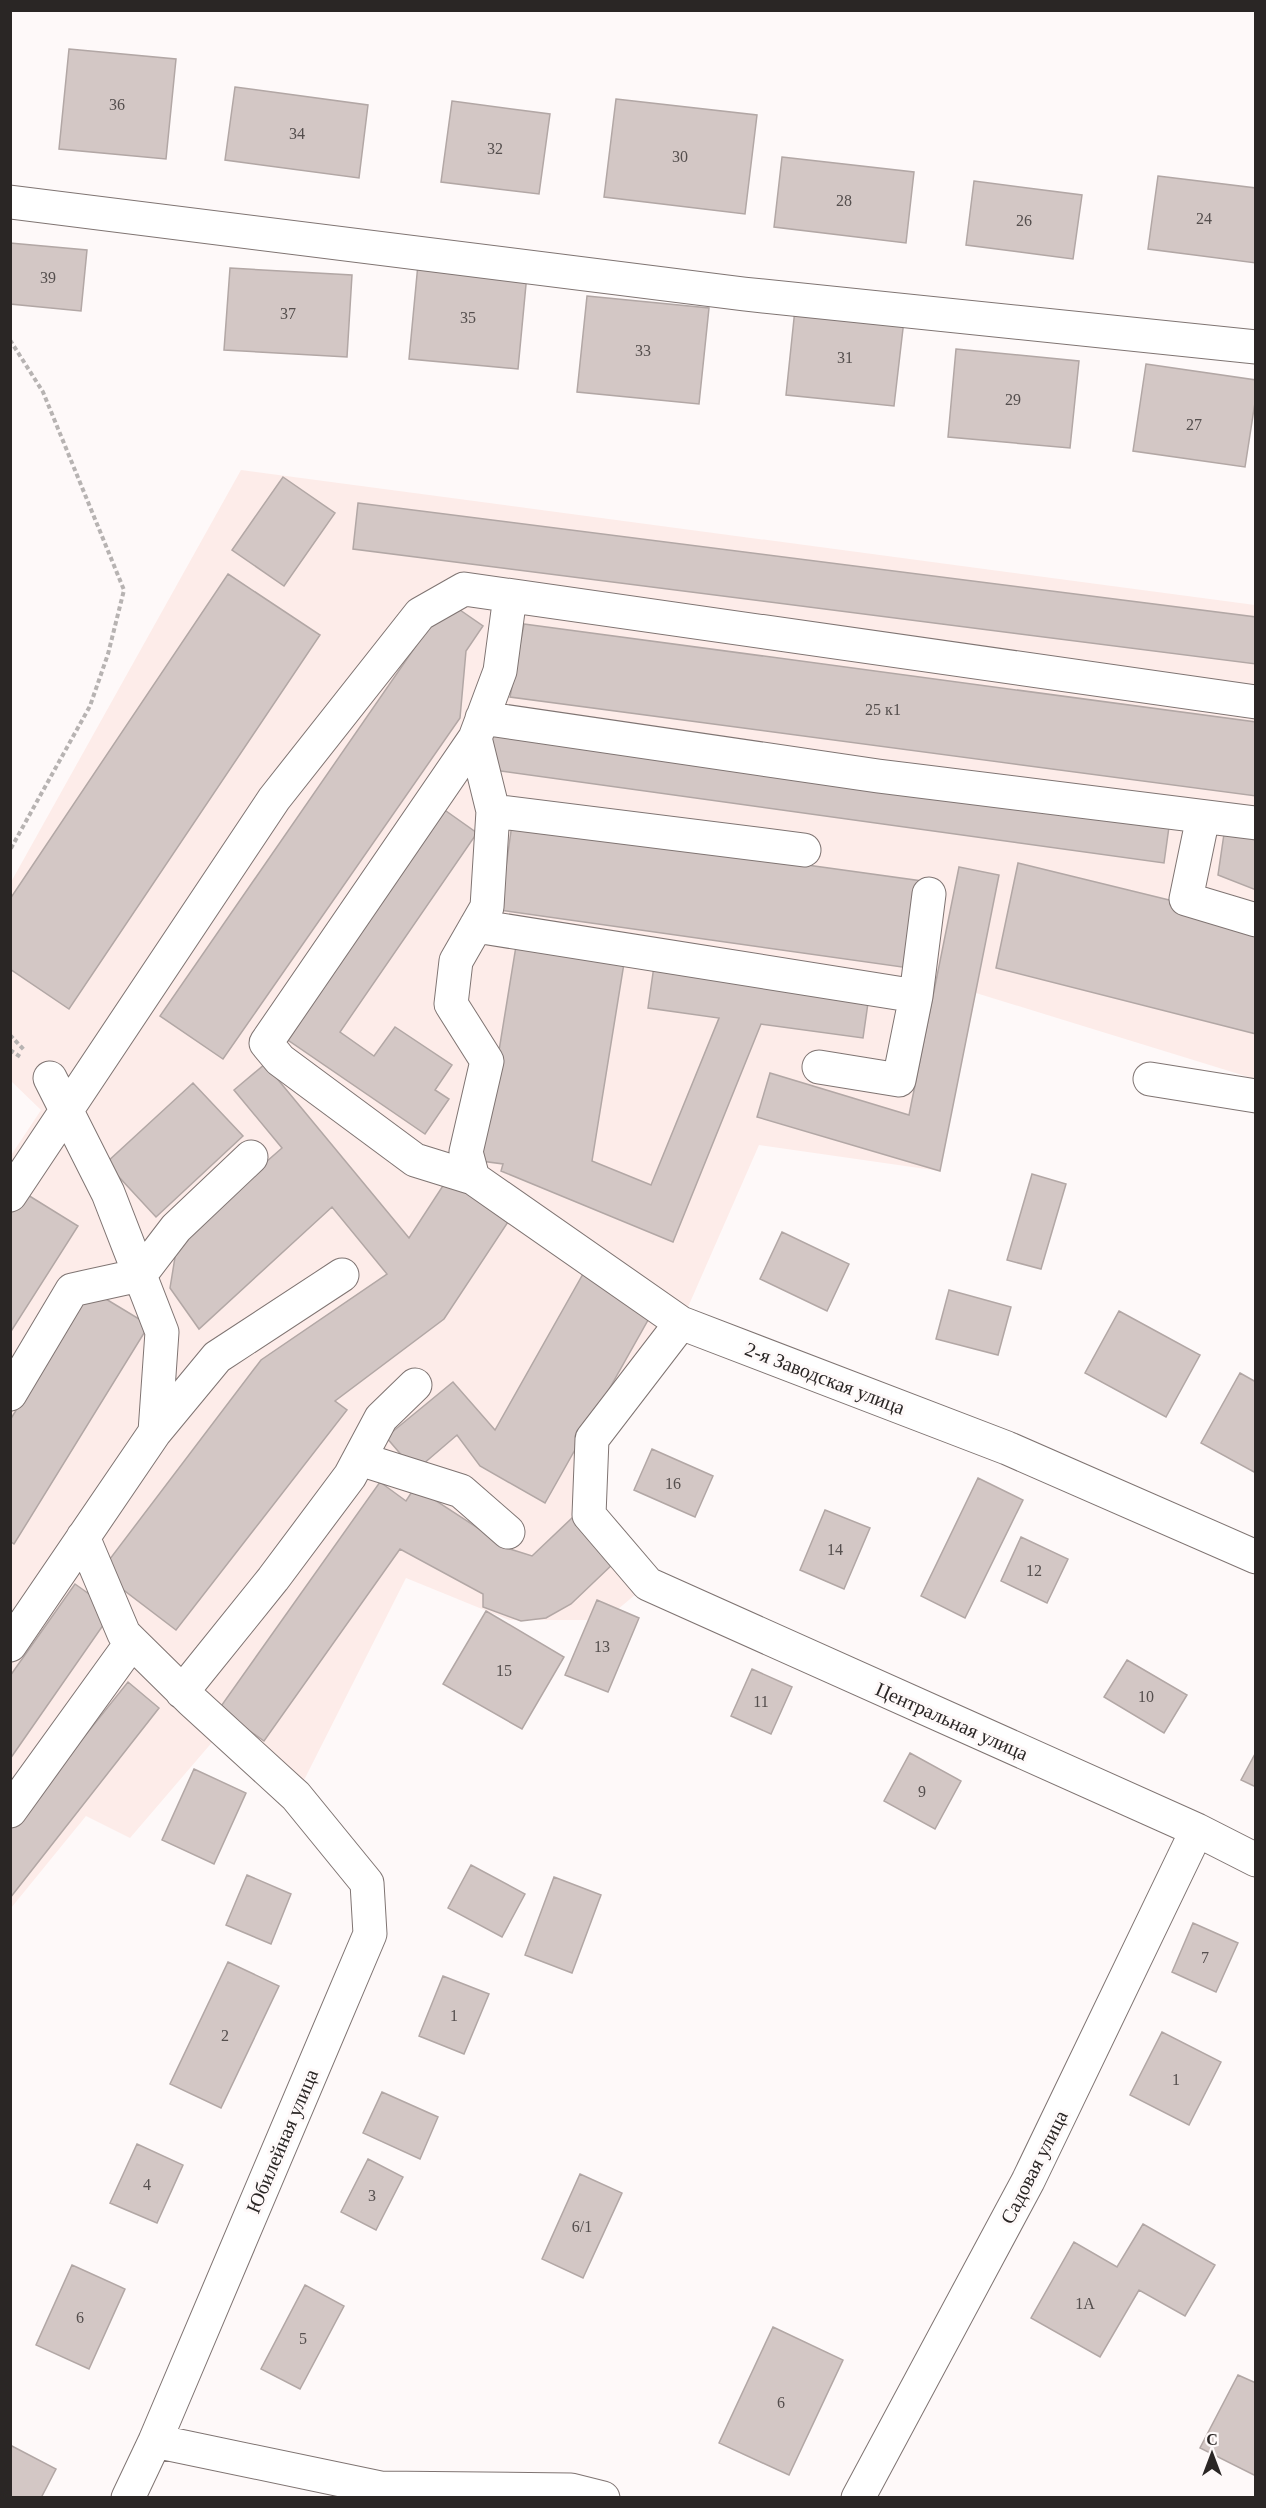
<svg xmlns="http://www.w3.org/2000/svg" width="1266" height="2508" font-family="'Times New Roman',serif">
<rect width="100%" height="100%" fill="#fef9f9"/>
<path fill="#fdece9" d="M 241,470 L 1255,605 L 1255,1079 L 976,993 L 940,1171 L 759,1145 L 681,1323 L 592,1439 L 589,1515 L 648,1584 L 605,1620 L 509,1620 L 406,1578 L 296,1796 L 232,1719 L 130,1838 L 86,1816 L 11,1908 L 10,1157 L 41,1110 L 11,1081 L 11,882 Z"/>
<path fill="#d3c7c5" stroke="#b2a7a5" stroke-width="1.5" d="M 69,49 L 176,59 L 166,159 L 59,149 Z
M 235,87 L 368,105 L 359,178 L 225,160 Z
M 616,99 L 757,115 L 745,214 L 604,197 Z
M 452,101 L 550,114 L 539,194 L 441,182 Z
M 782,157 L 914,172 L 906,243 L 774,227 Z
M 1158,176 L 1256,188 L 1256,263 L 1148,249 Z
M 974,181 L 1082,195 L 1073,259 L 966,245 Z
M 10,243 L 87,250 L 81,311 L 10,304 Z
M 418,264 L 527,274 L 518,369 L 409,359 Z
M 230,268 L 352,275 L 347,357 L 224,350 Z
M 587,296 L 709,308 L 699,404 L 577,392 Z
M 795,309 L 904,320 L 894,406 L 786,395 Z
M 956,349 L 1079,361 L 1070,448 L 948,437 Z
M 1146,364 L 1256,380 L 1256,396 L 1245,467 L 1133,451 Z
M 283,477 L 335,513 L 284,586 L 232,550 Z
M 358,503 L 1256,617 L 1256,664 L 353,549 Z
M 228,574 L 320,635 L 69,1009 L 10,969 L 10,899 Z
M 447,601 L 483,626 L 466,651 L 460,718 L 223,1059 L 160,1016 Z
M 524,624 L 1256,722 L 1256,796 L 510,697 Z
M 491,732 L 1169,827 L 1164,863 L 486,769 Z
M 439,806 L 477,833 L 340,1032 L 374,1056 L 395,1027 L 452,1065 L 435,1090 L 449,1099 L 425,1134 L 282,1036 Z
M 512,824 L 922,881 L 909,968 L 500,910 Z
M 1225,827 L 1256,831 L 1256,890 L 1218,875 Z
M 1018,863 L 1210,910 L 1256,924 L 1256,1034 L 996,968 Z
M 959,867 L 999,875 L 940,1171 L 757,1117 L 770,1073 L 909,1115 Z
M 517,940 L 625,957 L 592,1161 L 651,1185 L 719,1018 L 648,1008 L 655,959 L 870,989 L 863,1038 L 761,1024 L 673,1242 L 501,1171 L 503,1164 L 481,1161 Z
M 265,1064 L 409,1238 L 448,1178 L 510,1219 L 444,1319 L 335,1401 L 347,1410 L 176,1630 L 100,1572 L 261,1360 L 387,1274 L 332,1207 L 199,1329 L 170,1288 L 178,1239 L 282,1148 L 234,1090 Z
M 193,1083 L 243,1136 L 156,1217 L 106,1163 Z
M 1032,1174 L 1066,1184 L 1041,1269 L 1007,1260 Z
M 23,1192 L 78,1226 L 10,1333 L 10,1212 Z
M 782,1232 L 849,1264 L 827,1311 L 760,1279 Z
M 583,1274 L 652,1313 L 545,1503 L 480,1466 L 457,1435 L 415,1471 L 386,1437 L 453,1382 L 495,1430 Z
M 91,1290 L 149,1325 L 14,1544 L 10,1541 L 10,1420 Z
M 949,1290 L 1011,1307 L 998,1355 L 936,1339 Z
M 1119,1311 L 1200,1355 L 1166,1417 L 1085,1373 Z
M 1240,1373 L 1256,1382 L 1256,1469 L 1254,1472 L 1201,1443 Z
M 652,1449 L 713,1476 L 695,1517 L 634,1490 Z
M 978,1478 L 1023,1500 L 965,1618 L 921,1596 Z
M 380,1482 L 406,1501 L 415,1487 L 510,1549 L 532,1556 L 573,1517 L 616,1561 L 571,1604 L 546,1618 L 521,1621 L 483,1607 L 483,1594 L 400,1549 L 264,1741 L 219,1709 Z
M 825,1510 L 870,1528 L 844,1589 L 800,1570 Z
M 1021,1537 L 1068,1559 L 1047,1603 L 1001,1581 Z
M 75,1584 L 113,1611 L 10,1759 L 10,1676 Z
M 597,1600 L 639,1618 L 608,1692 L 565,1675 Z
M 486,1611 L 564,1657 L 522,1729 L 443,1684 Z
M 1127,1660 L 1187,1695 L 1164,1733 L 1104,1697 Z
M 752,1669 L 792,1687 L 771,1734 L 731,1716 Z
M 128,1682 L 159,1708 L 10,1898 L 10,1829 Z
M 1256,1752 L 1256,1787 L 1241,1780 Z
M 910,1753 L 961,1781 L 935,1829 L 884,1801 Z
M 194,1769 L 246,1793 L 214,1864 L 162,1840 Z
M 471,1865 L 525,1894 L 502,1937 L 448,1908 Z
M 247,1875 L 291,1894 L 271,1944 L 226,1925 Z
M 554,1877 L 601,1895 L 572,1973 L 525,1955 Z
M 1193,1923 L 1238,1943 L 1216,1992 L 1172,1972 Z
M 228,1962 L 279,1986 L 221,2108 L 170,2084 Z
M 443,1976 L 489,1994 L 464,2054 L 419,2036 Z
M 1162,2032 L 1221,2062 L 1189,2125 L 1130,2095 Z
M 382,2092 L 438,2117 L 420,2159 L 363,2133 Z
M 137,2144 L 183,2165 L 157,2223 L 110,2203 Z
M 368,2159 L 403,2177 L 376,2230 L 341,2212 Z
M 580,2174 L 622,2193 L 583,2278 L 542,2259 Z
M 1143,2224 L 1215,2265 L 1185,2316 L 1139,2290 L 1100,2357 L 1031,2318 L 1074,2242 L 1117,2267 Z
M 72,2265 L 125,2289 L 89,2369 L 36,2345 Z
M 305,2285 L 344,2306 L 300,2389 L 261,2369 Z
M 773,2327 L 843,2360 L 789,2475 L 719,2443 Z
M 1238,2375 L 1256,2383 L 1256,2476 L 1200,2448 Z
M 10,2445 L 56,2469 L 41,2498 L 10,2498 Z"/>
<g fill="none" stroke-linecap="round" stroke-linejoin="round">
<g stroke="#7f7472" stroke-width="35">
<path id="minor" d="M 10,202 L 744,294 L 1256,347
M 510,596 L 500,671 L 475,738 L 493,811 L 487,907 L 456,961 L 451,1004 L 487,1061 L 466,1152 L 473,1178 L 681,1323
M 482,718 L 878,776 L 1256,823
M 493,811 L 804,850
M 1203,817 L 1186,899 L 1256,920
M 476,926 L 916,996
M 819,1067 L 899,1080 L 916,996 L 929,894
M 1150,1079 L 1256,1096
M 473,1178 L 415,1160 L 280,1060 L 266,1043 L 475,738
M 10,1195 L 274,799 L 420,614 L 464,589 L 1256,702
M 10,1394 L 72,1290 L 140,1275 L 176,1228 L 251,1157
M 155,1432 L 217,1357 L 342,1275
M 360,1459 L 461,1491 L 508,1532
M 83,1537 L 124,1634 L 191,1700 L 296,1796 L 367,1883 L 370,1934 L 155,2441 L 128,2498
M 1256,1557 L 1007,1448 L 681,1323 L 592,1439 L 589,1515 L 648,1584 L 1197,1830 L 1256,1860
M 10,1645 L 155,1432 L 162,1332 L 108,1193 L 50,1078
M 182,1692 L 273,1579 L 350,1476 L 381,1418 L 415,1385
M 10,1811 L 132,1642
M 155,2441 L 380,2488 L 571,2490 L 603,2498
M 858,2498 L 1028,2181 L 1197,1830"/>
</g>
<path stroke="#b7b3b2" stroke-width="4" stroke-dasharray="4.5 3" stroke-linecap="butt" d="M 10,340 L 43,392 L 124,590 L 108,654 L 90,706 L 10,850
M 10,1035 L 25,1051
M 10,1050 L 22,1058"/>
<use href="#minor" stroke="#fff" stroke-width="33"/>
</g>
<g text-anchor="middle" stroke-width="6" stroke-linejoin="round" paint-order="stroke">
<g font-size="16" fill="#544e4d">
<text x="117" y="110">36</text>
<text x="297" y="139">34</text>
<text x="495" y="154">32</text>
<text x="680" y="162">30</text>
<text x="844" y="206">28</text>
<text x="1204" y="224">24</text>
<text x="1024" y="226">26</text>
<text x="48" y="283">39</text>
<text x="288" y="319">37</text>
<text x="468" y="323">35</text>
<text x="643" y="356">33</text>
<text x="845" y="363">31</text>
<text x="1013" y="405">29</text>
<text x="1194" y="430">27</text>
<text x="883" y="715">25 к1</text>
<text x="673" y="1489">16</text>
<text x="835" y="1555">14</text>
<text x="1034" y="1576">12</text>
<text x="602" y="1652">13</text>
<text x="504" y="1676">15</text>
<text x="1146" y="1702">10</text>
<text x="761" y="1707">11</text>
<text x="922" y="1797">9</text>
<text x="1205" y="1963">7</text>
<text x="454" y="2021">1</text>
<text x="225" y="2041">2</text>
<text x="1176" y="2085">1</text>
<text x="147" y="2190">4</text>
<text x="372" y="2201">3</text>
<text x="582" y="2232">6/1</text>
<text x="1085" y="2309">1А</text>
<text x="80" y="2323">6</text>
<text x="303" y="2344">5</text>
<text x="781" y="2408">6</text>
</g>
<g font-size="20" fill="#2a2625" stroke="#fef9f9">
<text transform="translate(825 1378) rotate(21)" y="7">2-я Заводская улица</text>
<text transform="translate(952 1721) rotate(24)" y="7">Центральная улица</text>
<text transform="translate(282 2141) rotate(-67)" y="7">Юбилейная улица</text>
<text transform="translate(1034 2167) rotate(-63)" y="7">Садовая улица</text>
</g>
</g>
<rect width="1266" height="2508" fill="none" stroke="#2a2625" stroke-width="24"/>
<g transform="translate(1212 2454)" stroke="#fef9f9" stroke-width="4.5" paint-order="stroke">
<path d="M0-4.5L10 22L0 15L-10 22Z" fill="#2a2625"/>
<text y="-9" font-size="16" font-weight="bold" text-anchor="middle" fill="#2a2625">С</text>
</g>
</svg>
